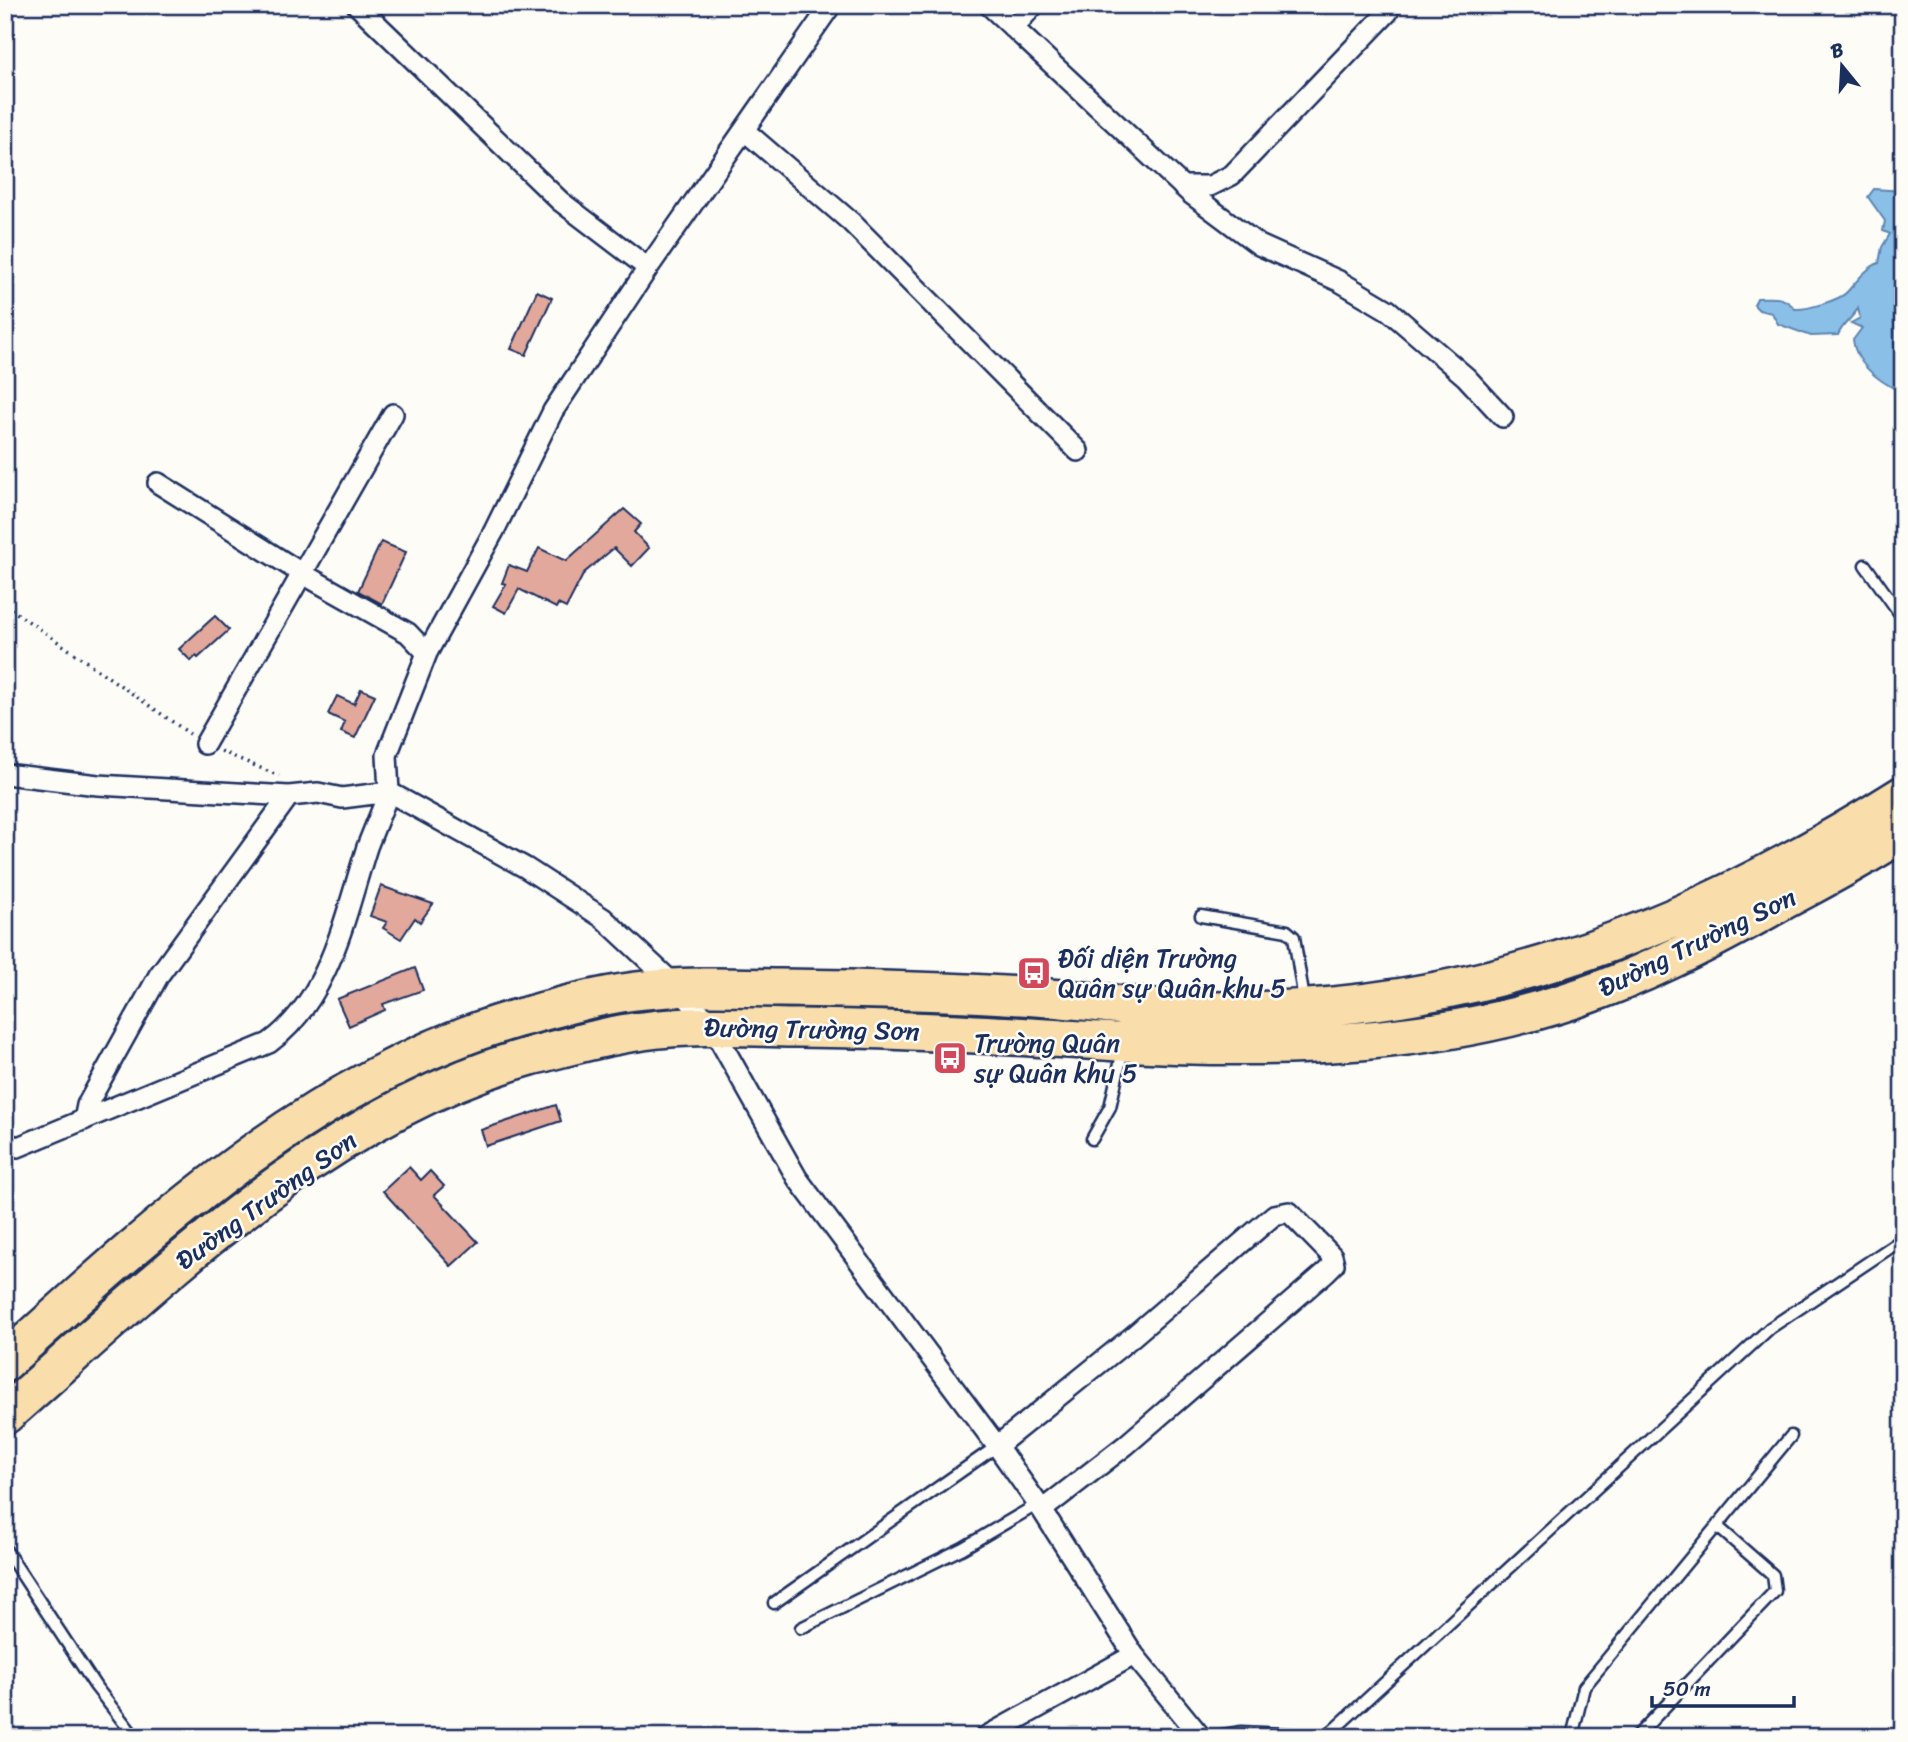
<svg xmlns="http://www.w3.org/2000/svg" width="1908" height="1742" font-family="Sriracha,sans-serif">
<rect width="100%" height="100%" fill="#fdfcf7"/>
<filter id="ink" filterUnits="userSpaceOnUse"><feTurbulence type="fractalNoise" baseFrequency=".0143" numOctaves="2"/><feDisplacementMap in="SourceGraphic" scale="14" xChannelSelector="R" yChannelSelector="G"/><feConvolveMatrix kernelMatrix="1 2 1 2 8 2 1 2 1" color-interpolation-filters="sRGB"/></filter>
<g filter="url(#ink)">
<path fill="#8abfe7" stroke="#5e85b0" stroke-width="2" d="M 1874,189 L 1903,191 L 1903,393 C 1880,382 1856,366 1853,340 L 1862,328 L 1851,323 L 1860,318 L 1858,308 C 1853,318 1843,323 1838,335 L 1811,336 L 1778,324 L 1772,313 L 1759,310 L 1754,305 L 1757,298 C 1774,298 1784,295 1795,309 C 1806,310 1840,300 1847,292 C 1857,281 1866,268 1879,263 L 1882,247 L 1890,234 L 1883,231 L 1885,221 L 1868,197 Z"/>
<path fill="#e1a89b" stroke="#1b2f5e" stroke-width="2" d="M 537,291 L 552,298 L 526,355 L 511,349 Z
M 624,509 L 641,524 L 634,532 L 649,548 L 632,566 L 614,548 L 584,573 L 566,608 L 558,604 L 556,608 L 519,589 L 506,613 L 493,606 L 506,584 L 502,583 L 509,565 L 527,572 L 539,548 L 566,561 Z
M 381,542 L 406,552 L 382,604 L 358,591 Z
M 215,616 L 229,630 L 198,658 L 196,656 L 191,661 L 179,649 Z
M 361,689 L 375,695 L 355,738 L 341,732 L 345,722 L 328,714 L 337,696 L 354,704 Z
M 381,886 L 433,904 L 420,922 L 415,918 L 401,939 L 383,928 L 387,922 L 370,916 Z
M 415,968 L 423,990 L 383,1004 L 385,1010 L 349,1026 L 337,999 Z
M 556,1105 L 561,1121 L 486,1146 L 481,1130 Z
M 409,1167 L 421,1180 L 430,1171 L 444,1186 L 434,1195 L 478,1242 L 451,1266 L 383,1191 Z"/>
<g fill="none" stroke-linecap="round" stroke-linejoin="round">
<g stroke="#1b2f5e" stroke-width="15">
<path id="lane" d="M 1865,565 L 1903,618
M 1201,916 L 1287,931 L 1294,937 L 1304,1000
M 1092,1139 L 1110,1107 L 1123,1050
M 5,1549 L 96,1687 L 135,1737
M 774,1603 L 997,1446
M 801,1628 L 963,1548 L 1038,1504
M 1328,1735 L 1770,1328 L 1903,1239
M 1211,1737 L 1241,1732 L 1345,1737
M 1572,1737 L 1584,1687 L 1791,1436
M 1636,1737 L 1775,1591 L 1773,1575 L 1718,1527"/>
</g>
<g stroke="#1b2f5e" stroke-width="24">
<path id="street" d="M 357,5 L 560,201 L 648,268
M 831,5 L 648,268 L 553,411 L 494,531 L 427,653 L 387,755 L 389,792 L 526,868 L 603,918 L 678,988 L 711,1025 L 797,1178 L 997,1446 L 1042,1510 L 1134,1655 L 1201,1737
M 989,5 L 1191,194 L 1259,245 L 1339,281 L 1388,310 L 1466,377 L 1503,417
M 1013,28 L 1034,5
M 745,131 L 851,222 L 1078,451
M 1182,186 L 1210,186 L 1232,175 L 1388,12 L 1389,5
M 158,483 L 303,574 L 408,633 L 427,653
M 205,744 L 393,414
M 5,774 L 98,785 L 289,796 L 318,793 L 342,798 L 389,792 C 382,810 374,829 367,847 C 345,915 330,999 269,1043 L 18,1147 L 5,1143
M 84,1120 L 87,1105 L 159,975 L 289,796
M 997,1446 L 1132,1337 L 1274,1215 L 1289,1212 L 1332,1256 L 1334,1264 L 1326,1272 L 1126,1445 L 1042,1510
M 985,1737 L 1134,1655"/>
</g>
<g stroke="#1b2f5e" stroke-width="42">
<path id="highway" d="M 5,1362 C 155,1226 316,1077 515,1019 C 554,1008 596,996 636,991 C 684,985 732,987 780,988 C 870,989 959,991 1049,998 C 1093,1001 1138,1008 1183,1010 C 1451,1021 1679,937 1903,795
M 5,1415 C 160,1279 327,1112 531,1056 C 567,1047 606,1035 643,1031 C 694,1024 746,1027 798,1028 C 905,1029 1012,1036 1119,1042 C 1278,1051 1449,1047 1600,990 C 1664,966 1726,933 1786,899 C 1825,878 1866,857 1903,832"/>
</g>
<path stroke="#1b2f5e" stroke-width="3.5" stroke-dasharray="2 5" stroke-linecap="butt" d="M 5,605 L 190,734
M 221,751 L 279,776"/>
<use href="#lane" stroke="#fdfcf7" stroke-width="10"/>
<use href="#street" stroke="#fdfcf7" stroke-width="19"/>
<use href="#highway" stroke="#f9deab" stroke-width="37"/>
</g>
</g>
<defs>
<g id="bus-square" transform="scale(1.75)"><rect x="-9" y="-9" width="18" height="18" rx="4" fill="#d1495b" stroke="#fdfcf7"/><path d="M-5-6H5V4H4V6H2V4H-2V6H-4V4H-5ZM-3.5-4V0h7V-4ZM-3.5 1.2v1.5H-2V1.2ZM2 1.2v1.5H3.5V1.2Z" fill="#fff"/></g>
</defs>
<g fill-rule="evenodd">
<use href="#bus-square" x="1034" y="973"/>
<use href="#bus-square" x="950" y="1058"/>
</g>
<g text-anchor="middle" stroke-width="5" stroke-linejoin="round" paint-order="stroke">
<g font-size="26" fill="#1b2f5e" stroke="#fdfcf7">
<text transform="translate(1697 942) rotate(-26)" y="9">Đường Trường Sơn</text>
<text transform="translate(812 1029) rotate(1)" y="9">Đường Trường Sơn</text>
<text transform="translate(266 1200) rotate(-36)" y="9">Đường Trường Sơn</text>
</g>
<g font-size="26" fill="#1b2f5e" stroke="#fdfcf7" text-anchor="start">
<text x="1058" y="967">Đối diện Trường<tspan x="1058" dy="30">Quân sự Quân khu 5</tspan></text>
<text x="974" y="1052">Trường Quân<tspan x="974" dy="30">sự Quân khu 5</tspan></text>
</g>
</g>
<rect width="1908" height="1742" fill="none" stroke="#fdfcf7" stroke-width="28"/>
<rect x="14" y="14" width="1880" height="1714" fill="none" stroke="#1b2f5e" stroke-width="2.5" filter="url(#ink)"/>
<g transform="translate(1842 66) rotate(342)" stroke="#fdfcf7" stroke-width="5" paint-order="stroke">
<path d="M0-5L12 26L0 18L-12 26Z" fill="#1b2f5e"/>
<text y="-10" font-size="19" font-weight="bold" text-anchor="middle" fill="#1b2f5e">B</text>
</g>
<path d="M1652 1696v10h142v-10" fill="none" stroke="#1b2f5e" stroke-width="3.5"/>
<text x="1663" y="1696" font-size="21" fill="#1b2f5e" stroke="#fdfcf7" stroke-width="5" paint-order="stroke">50 m</text>
</svg>
